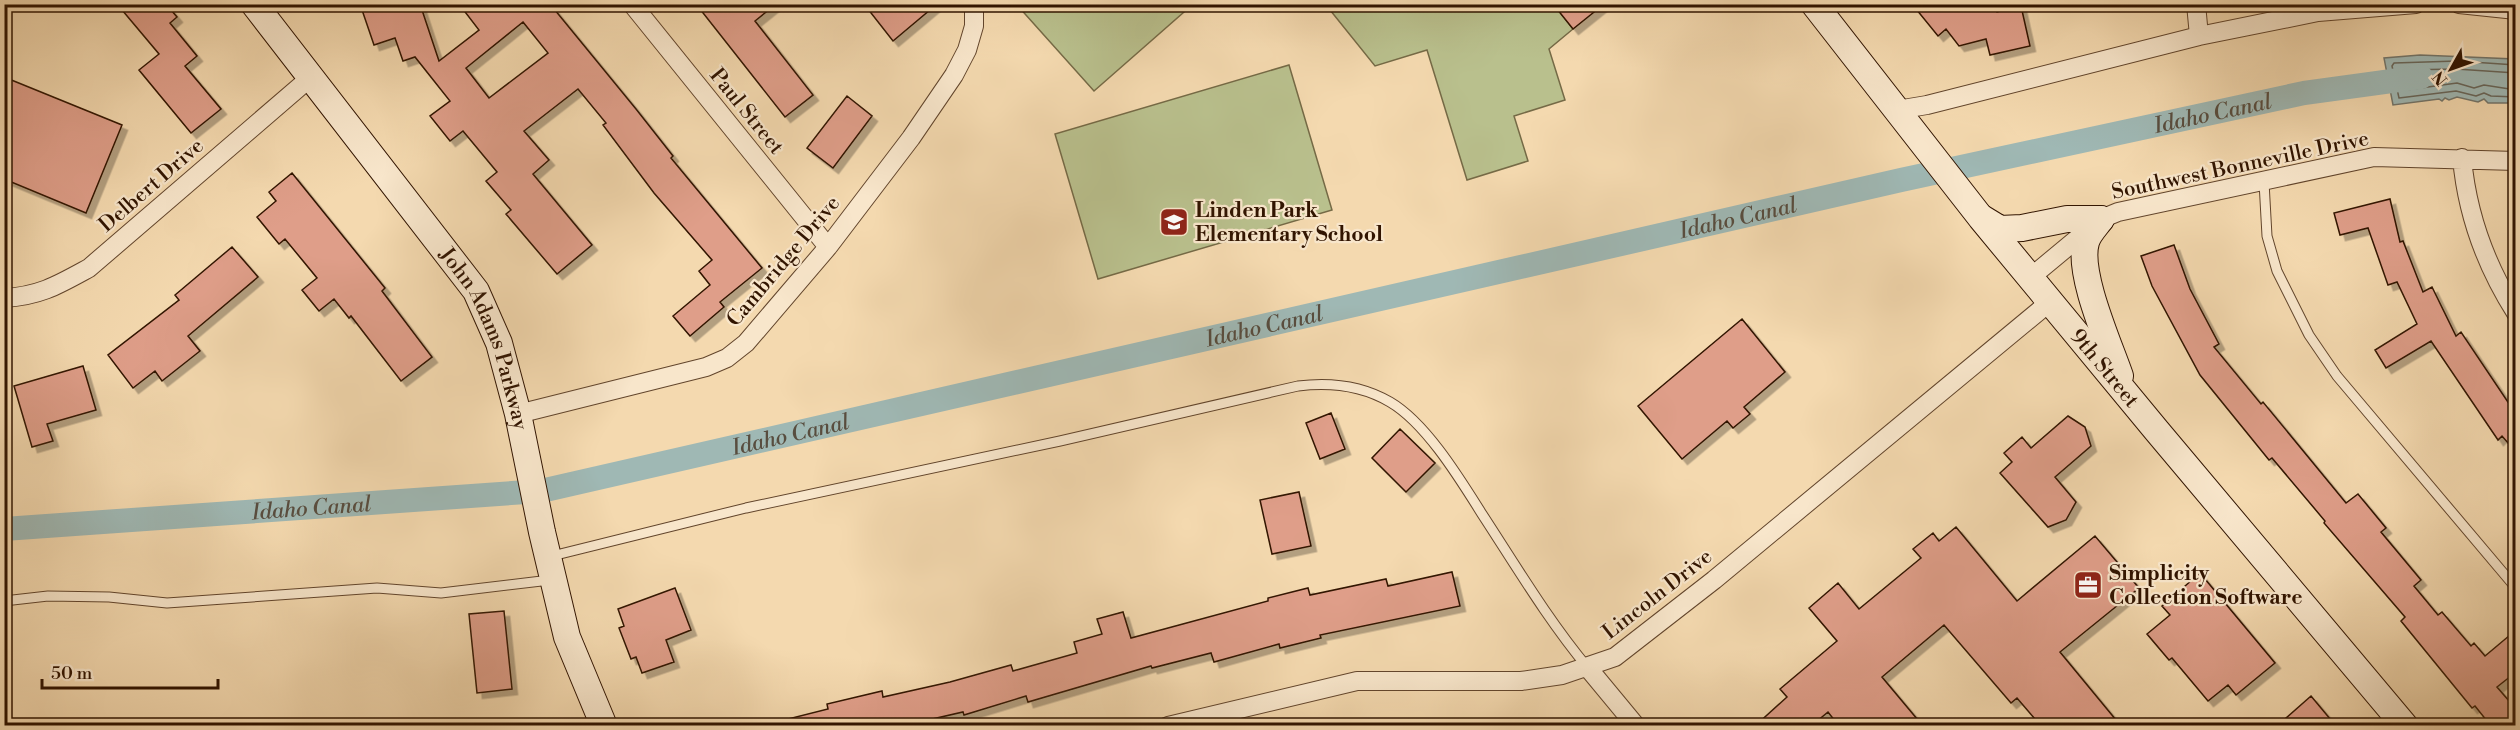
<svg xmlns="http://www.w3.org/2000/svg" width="2520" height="730" font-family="'Libre Bodoni',serif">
<defs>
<filter id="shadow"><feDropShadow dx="5.5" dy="5.5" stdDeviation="0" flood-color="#0004"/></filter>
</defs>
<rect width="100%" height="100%" fill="#f4d9af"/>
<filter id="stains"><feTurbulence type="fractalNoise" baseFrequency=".00333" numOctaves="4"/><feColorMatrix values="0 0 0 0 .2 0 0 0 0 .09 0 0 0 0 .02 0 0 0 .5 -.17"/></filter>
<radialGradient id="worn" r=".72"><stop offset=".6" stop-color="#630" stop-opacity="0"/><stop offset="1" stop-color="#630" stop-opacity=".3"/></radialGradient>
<path fill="#b9c08d" stroke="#756a46" stroke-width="1.5" d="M 1017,5 L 1192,5 L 1094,91 Z
M 1326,5 L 1556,5 L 1555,6 L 1573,29 L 1549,49 L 1565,100 L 1514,116 L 1528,161 L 1467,180 L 1427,50 L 1375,66 Z
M 1289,65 L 1332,210 L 1098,279 L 1055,134 Z"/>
<path fill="#9fb8b4" stroke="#73766c" stroke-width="1.5" d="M 2420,55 L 2515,59 L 2515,103 L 2488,103 L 2484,99 L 2478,102 L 2457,97 L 2449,100 L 2445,98 L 2442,101 L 2439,99 L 2393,105 L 2384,58 Z"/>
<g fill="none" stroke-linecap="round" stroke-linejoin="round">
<path stroke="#68665a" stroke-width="1.5" d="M 2516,65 L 2457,61 L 2394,63 L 2392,66 L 2399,98 L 2456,91 L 2476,96 L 2484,93 L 2491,96 L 2516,97
M 2516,73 L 2456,69 L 2403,70 L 2401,73 L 2406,90 L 2457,83 L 2474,88 L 2484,85 L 2516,90"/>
<path stroke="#9fb8b4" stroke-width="24" id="s1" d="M 4,529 L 541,491 L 1901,180 L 2304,93 L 2421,77"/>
</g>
<path fill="#df9e89" stroke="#311400" stroke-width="1.5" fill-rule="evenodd" filter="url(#shadow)" d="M 117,4 L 166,4 L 177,17 L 170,23 L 197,56 L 185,66 L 221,109 L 191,133 L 139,70 L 159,54 Z
M 360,4 L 420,4 L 439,61 L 479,30 L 459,4 L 550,4 L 636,109 L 673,156 L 671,158 L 762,268 L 720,302 L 724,307 L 690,336 L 673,316 L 710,285 L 699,271 L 712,260 L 654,193 L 603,125 L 606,123 L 578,89 L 524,131 L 549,160 L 533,174 L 592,245 L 557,274 L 506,214 L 511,210 L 486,181 L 497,172 L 463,131 L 450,141 L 430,116 L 450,101 L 415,57 L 403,61 L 395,38 L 374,45 ZM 523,22 L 548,53 L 489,98 L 466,68 Z
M 696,4 L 776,4 L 755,21 L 813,95 L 785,117 Z
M 864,4 L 937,4 L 893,41 Z
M 1553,4 L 1604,4 L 1573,29 Z
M 1912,4 L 1991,4 L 1997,12 L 2021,6 L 2030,46 L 1990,55 L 1986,39 L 1959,46 L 1946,29 L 1938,36 Z
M 4,77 L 122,125 L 86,213 L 4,179 Z
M 847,96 L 872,116 L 833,168 L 807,148 Z
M 292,173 L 385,288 L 382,291 L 432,357 L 401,381 L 351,316 L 349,318 L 334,299 L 319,311 L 302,290 L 317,278 L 285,239 L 279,244 L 257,217 L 276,201 L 269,192 Z
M 2390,199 L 2400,242 L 2403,241 L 2423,292 L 2432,287 L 2456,336 L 2461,332 L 2516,414 L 2516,452 L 2502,436 L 2498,440 L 2431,341 L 2386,368 L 2375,350 L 2417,324 L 2397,282 L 2388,285 L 2368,228 L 2340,235 L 2334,213 Z
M 2174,245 L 2190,289 L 2219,344 L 2214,347 L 2261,404 L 2263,402 L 2346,503 L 2358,494 L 2386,528 L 2381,532 L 2421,580 L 2414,586 L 2438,615 L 2442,612 L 2471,646 L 2474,643 L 2485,656 L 2516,630 L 2516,672 L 2497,687 L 2516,709 L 2516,726 L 2491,726 L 2475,706 L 2472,708 L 2401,621 L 2405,617 L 2324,523 L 2325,521 L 2272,458 L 2269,460 L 2200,375 L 2152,286 L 2141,256 Z
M 232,247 L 258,277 L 188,336 L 200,351 L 162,381 L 155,371 L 133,388 L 108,355 L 179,300 L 175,295 Z
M 1742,319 L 1785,372 L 1744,407 L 1750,414 L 1733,428 L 1727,421 L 1682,459 L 1638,406 Z
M 83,366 L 96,410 L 47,424 L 53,441 L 32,447 L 14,386 Z
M 1331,413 L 1345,449 L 1320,459 L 1306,423 Z
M 2068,416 L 2085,427 L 2091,446 L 2055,477 L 2076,502 L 2066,520 L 2048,527 L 2000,473 L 2012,462 L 2004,453 L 2022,437 L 2031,448 Z
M 1400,429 L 1435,463 L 1406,492 L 1372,458 Z
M 1299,492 L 1311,546 L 1272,554 L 1260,500 Z
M 1956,527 L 2017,601 L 2095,536 L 2139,588 L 2060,652 L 2121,726 L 2041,726 L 2017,698 L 2011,703 L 1944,625 L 1882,677 L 1923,726 L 1839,726 L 1828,712 L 1811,726 L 1755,726 L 1787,697 L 1780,689 L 1837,641 L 1809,608 L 1838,583 L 1859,609 L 1921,558 L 1913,549 L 1933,533 L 1939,541 Z
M 1452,572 L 1460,606 L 1320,635 L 1321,638 L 1280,648 L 1279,644 L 1214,662 L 1211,653 L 1152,668 L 1151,666 L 1028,702 L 1026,696 L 964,715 L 963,712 L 902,726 L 789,726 L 788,719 L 828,709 L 827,704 L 882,691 L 883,697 L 950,682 L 1011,665 L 1013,671 L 1077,653 L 1074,642 L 1102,634 L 1097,619 L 1123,612 L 1131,638 L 1268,601 L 1268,598 L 1308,588 L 1310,595 L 1386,579 L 1388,586 Z
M 2200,573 L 2275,663 L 2236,695 L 2228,685 L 2208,701 L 2172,658 L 2169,660 L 2147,634 L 2170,615 L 2162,606 Z
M 675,588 L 691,630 L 666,640 L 674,662 L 642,673 L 636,657 L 631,659 L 619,628 L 624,626 L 618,609 Z
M 504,611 L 512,689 L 477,693 L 469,614 Z
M 2311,696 L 2336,726 L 2277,726 Z"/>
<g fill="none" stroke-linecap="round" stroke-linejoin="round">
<g stroke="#62452c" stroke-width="11">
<path id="lane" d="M 2264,182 L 2267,236 L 2277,271 L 2309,335 L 2337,376 L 2516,588
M 548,557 L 746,508 L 1060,441 L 1298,386 C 1330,382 1361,385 1390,402 C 1426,423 1460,479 1482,514 C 1516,566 1548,620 1588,668
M 4,601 L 48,596 L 109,597 L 167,603 L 377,588 L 441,593 L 550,580"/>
</g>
<g stroke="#62452c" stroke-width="20">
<path id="street" d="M 632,4 L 828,247
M 2196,4 L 2199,36
M 2459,4 L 2516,10
M 1897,110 L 1927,105 L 2199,36 L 2318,12 L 2416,4
M 2462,158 C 2467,214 2486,266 2516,313
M 2031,277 L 2101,219 L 2118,212 L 2374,157 L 2516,161
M 4,298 C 40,296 58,285 89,268 L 311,77
M 518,414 L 706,367 L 727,358 L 746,343 L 828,247 L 911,138 L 954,75 L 967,50 L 974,26 L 974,4
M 1588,668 L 1636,726
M 1168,726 L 1357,681 L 1521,681 L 1562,675 L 1615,657 L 1714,580 L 2051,301"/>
</g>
<g stroke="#311400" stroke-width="28">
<g id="secondary">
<path id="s2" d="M 254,4 L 476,291 L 499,343 L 518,414 L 542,532 L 567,637 L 604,726"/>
<path id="s3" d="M 1814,4 L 1981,218 L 2157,431 L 2405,726"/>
<path d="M 1982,218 L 2000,229 L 2022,228 L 2067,219 L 2101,219"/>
<path d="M 2101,219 C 2096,226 2088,234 2086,242 C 2077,273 2109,344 2120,376"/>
</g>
</g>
<use href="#lane" stroke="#f8e6cb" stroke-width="9"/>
<use href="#street" stroke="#f8e6cb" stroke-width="18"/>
<use href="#secondary" stroke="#f8e6cb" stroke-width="26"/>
</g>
<defs>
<g id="school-square" transform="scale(1.5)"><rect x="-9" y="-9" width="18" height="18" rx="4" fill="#8f2418" stroke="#f8e6cb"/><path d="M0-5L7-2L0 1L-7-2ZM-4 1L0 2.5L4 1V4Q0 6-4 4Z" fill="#fff"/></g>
<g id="office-square" transform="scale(1.5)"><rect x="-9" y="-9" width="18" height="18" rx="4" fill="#8f2418" stroke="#f8e6cb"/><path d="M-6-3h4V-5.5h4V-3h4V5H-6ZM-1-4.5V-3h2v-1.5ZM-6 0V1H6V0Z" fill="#fff"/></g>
</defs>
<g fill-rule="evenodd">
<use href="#school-square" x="1174" y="222"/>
<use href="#office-square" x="2088" y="585"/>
</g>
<g text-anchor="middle" stroke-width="4.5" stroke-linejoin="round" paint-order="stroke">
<g font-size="21" fill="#311400" stroke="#f8e6cb">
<text transform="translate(747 111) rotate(51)" y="7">Paul Street</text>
<text transform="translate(2240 165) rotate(-12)" y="7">Southwest Bonneville Drive</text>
<text transform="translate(151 185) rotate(-41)" y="7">Delbert Drive</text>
<text transform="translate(783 261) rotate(-50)" y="7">Cambridge Drive</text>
<text dy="7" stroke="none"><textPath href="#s2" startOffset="410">John Adams Parkway</textPath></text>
<text dy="7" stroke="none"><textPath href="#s3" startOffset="466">9th Street</textPath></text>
<text transform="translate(1657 594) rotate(-38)" y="7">Lincoln Drive</text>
</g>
<g font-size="21" font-weight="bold" fill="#311400" stroke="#f8e6cb" text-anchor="start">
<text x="1195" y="217">Linden Park<tspan x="1195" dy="24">Elementary School</tspan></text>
<text x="2109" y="580">Simplicity<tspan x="2109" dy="24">Collection Software</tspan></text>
</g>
<g font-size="22" font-style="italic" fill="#584d3f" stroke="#f8e6cb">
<text dy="8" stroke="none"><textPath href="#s1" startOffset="2252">Idaho Canal</textPath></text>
<text dy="8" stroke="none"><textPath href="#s1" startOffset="1766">Idaho Canal</textPath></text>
<text dy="8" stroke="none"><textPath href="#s1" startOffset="1280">Idaho Canal</textPath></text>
<text dy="8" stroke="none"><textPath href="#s1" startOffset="794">Idaho Canal</textPath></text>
<text dy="8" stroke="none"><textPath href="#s1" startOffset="308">Idaho Canal</textPath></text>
</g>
</g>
<rect width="2520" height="730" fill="none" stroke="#f4d9af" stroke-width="24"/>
<rect x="6" y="6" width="2508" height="718" fill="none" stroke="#311400" stroke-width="3"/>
<rect x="12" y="12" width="2496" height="706" fill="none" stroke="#311400" stroke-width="1.5"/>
<g transform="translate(2451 69) rotate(230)" stroke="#f8e6cb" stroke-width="4.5" paint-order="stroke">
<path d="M0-4.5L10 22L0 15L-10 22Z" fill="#311400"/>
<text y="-9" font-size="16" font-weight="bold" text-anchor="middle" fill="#311400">N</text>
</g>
<path d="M42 679v9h176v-9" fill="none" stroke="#311400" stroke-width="3"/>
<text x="51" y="679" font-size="18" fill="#311400" stroke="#f8e6cb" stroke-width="4.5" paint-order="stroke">50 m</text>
<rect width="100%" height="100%" filter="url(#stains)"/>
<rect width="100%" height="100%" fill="url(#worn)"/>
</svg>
